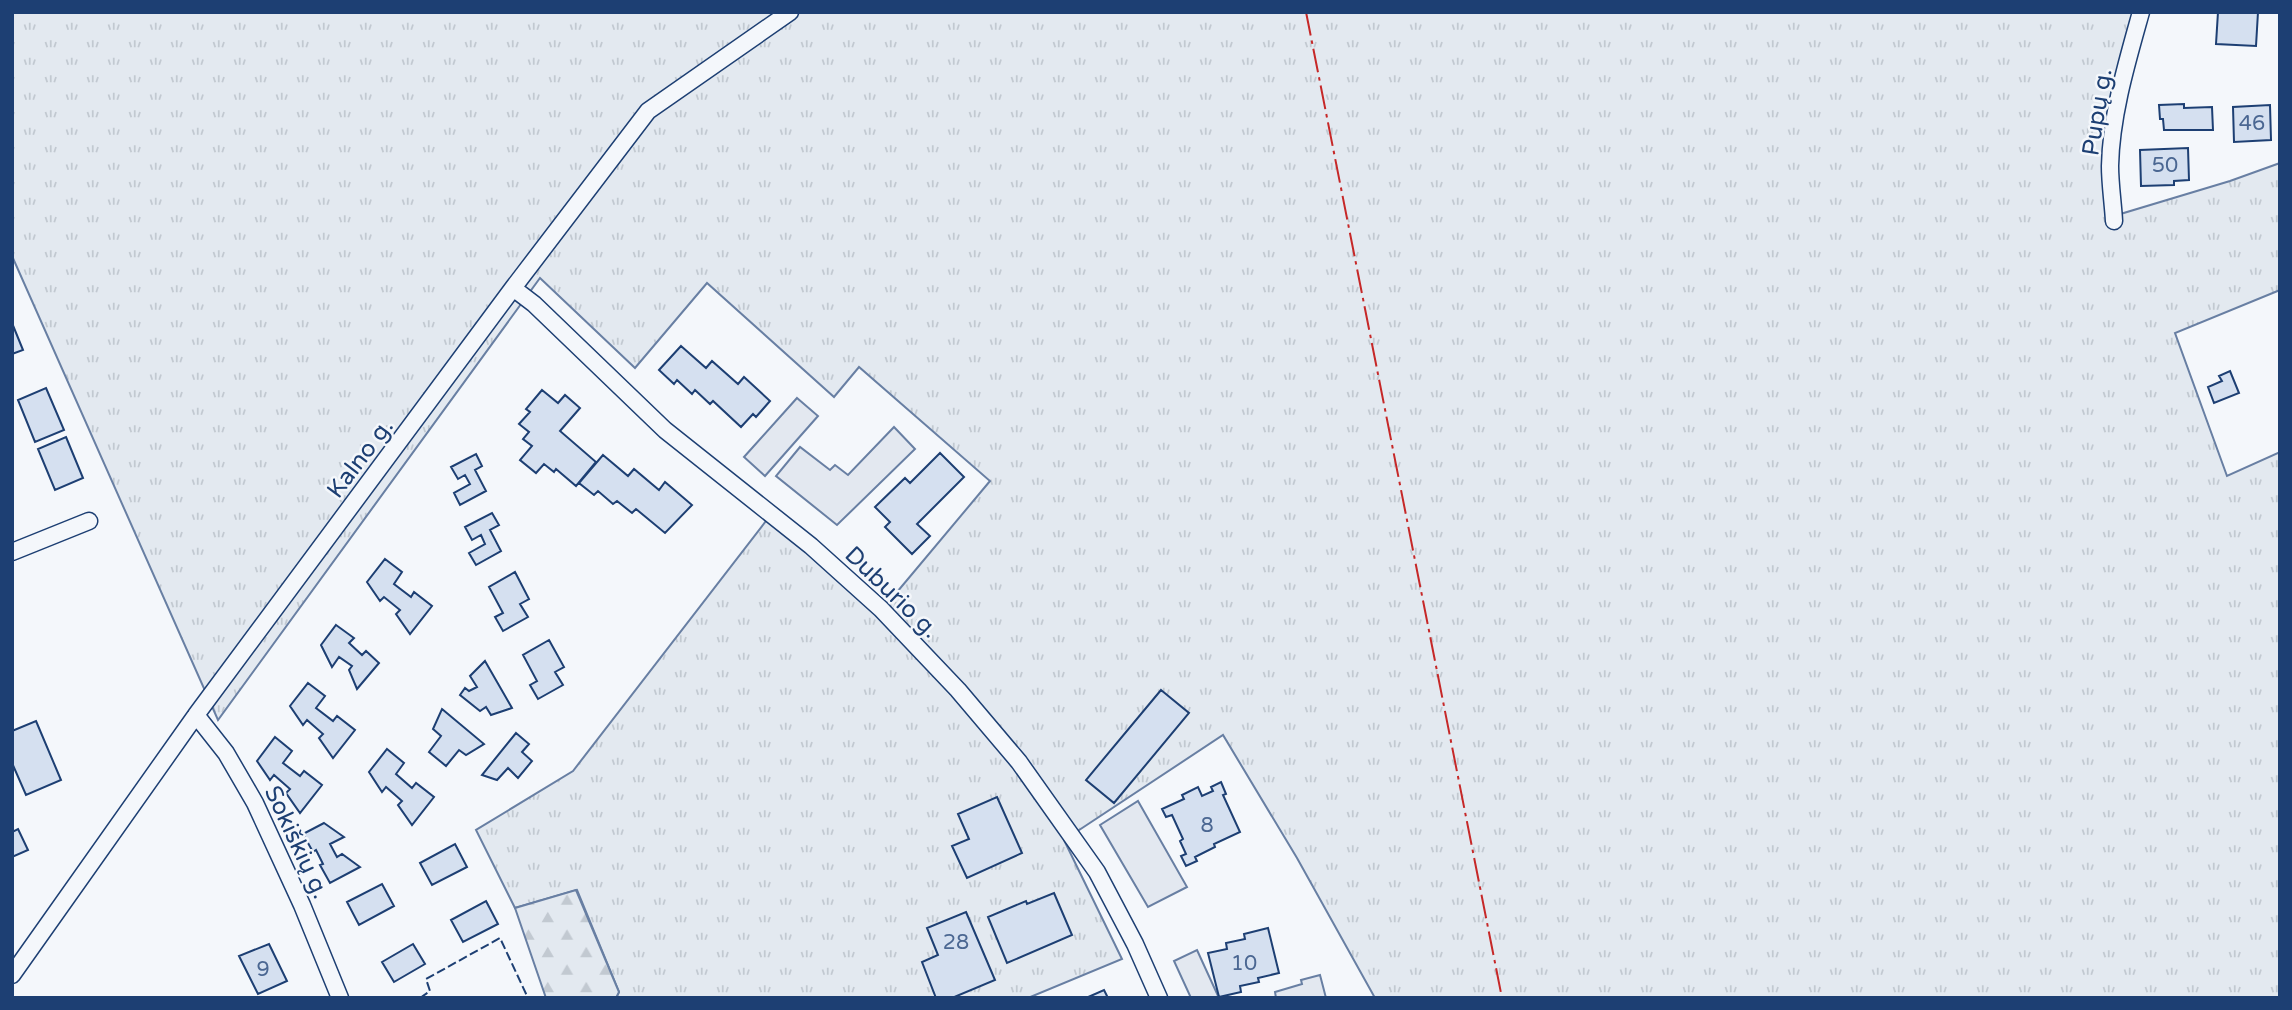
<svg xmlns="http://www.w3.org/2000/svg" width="2292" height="1010" font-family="'Varela Round',sans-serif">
<defs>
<pattern id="grass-tufts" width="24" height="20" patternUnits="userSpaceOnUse" patternTransform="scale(1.75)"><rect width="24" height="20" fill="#e3e9f0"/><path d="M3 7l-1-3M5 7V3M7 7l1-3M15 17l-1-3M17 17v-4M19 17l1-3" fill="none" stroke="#c2c9d1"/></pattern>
<pattern id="forest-firs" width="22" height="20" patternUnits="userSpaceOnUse" patternTransform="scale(1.75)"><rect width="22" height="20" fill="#e3e9f0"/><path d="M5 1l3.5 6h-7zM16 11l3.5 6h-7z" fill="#c2c9d1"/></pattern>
</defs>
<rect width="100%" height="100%" fill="#f4f7fb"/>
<path fill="url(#grass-tufts)" stroke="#687fa3" stroke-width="2" d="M 12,12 L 2133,12 L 2107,218 L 2230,181 L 2280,163 L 2280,290 L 2175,333 L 2227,476 L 2280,452 L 2280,998 L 1375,998 L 1297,858 L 1223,735 L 1064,840 L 1122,959 L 1028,998 L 616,998 L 619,992 L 577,890 L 515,908 L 476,830 L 573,771 L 776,508 L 887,604 L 990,481 L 859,367 L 834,397 L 707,283 L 635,368 L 540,278 L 218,720 L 12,256 Z"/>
<path fill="url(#forest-firs)" stroke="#687fa3" stroke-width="2" d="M 576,890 L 619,992 L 616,998 L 546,998 L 515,908 Z"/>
<path fill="#e3e8f0" stroke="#687fa3" stroke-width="2" d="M 797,398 L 818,416 L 765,476 L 744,457 Z
M 894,427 L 915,449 L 837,525 L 776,476 L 800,447 L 830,470 L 835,465 L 848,475 Z
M 1138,801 L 1187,887 L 1148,907 L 1100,825 Z
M 1197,950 L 1219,998 L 1191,998 L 1174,961 Z
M 1320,975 L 1326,998 L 1276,998 L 1275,992 L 1302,984 L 1301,980 Z"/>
<path fill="#d5e0f0" stroke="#1d3f73" stroke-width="2" d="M 2218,12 L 2258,12 L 2256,46 L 2216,44 Z
M 2184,104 L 2184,108 L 2212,107 L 2213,130 L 2164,130 L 2163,119 L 2160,119 L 2159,105 Z
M 2270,105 L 2271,140 L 2234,142 L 2233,107 Z
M 2188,148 L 2189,180 L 2174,181 L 2174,185 L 2141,186 L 2140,150 Z
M 12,323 L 23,350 L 12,354 Z
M 681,346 L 706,368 L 712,361 L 738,384 L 744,377 L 770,401 L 756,417 L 753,414 L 741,427 L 713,401 L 710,404 L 695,390 L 692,394 L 677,380 L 674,384 L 659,370 Z
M 2230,371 L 2239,393 L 2214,403 L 2208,387 L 2222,381 L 2219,376 Z
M 46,388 L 64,430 L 35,442 L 18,400 Z
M 542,390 L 558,403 L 565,395 L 580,408 L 560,431 L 596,462 L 576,486 L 556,469 L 554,472 L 544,464 L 536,473 L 520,460 L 532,446 L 523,439 L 529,432 L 519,424 L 530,412 L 526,409 Z
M 66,437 L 83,478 L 55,490 L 38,449 Z
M 940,453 L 964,477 L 917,524 L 930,536 L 912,554 L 885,527 L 890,522 L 875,507 L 905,478 L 910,483 Z
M 476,454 L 482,466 L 475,470 L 486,491 L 460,505 L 454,493 L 470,484 L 465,475 L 458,479 L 451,467 Z
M 603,455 L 628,476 L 634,469 L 659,490 L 665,482 L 692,505 L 665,533 L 636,509 L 632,513 L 617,501 L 613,504 L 598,491 L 594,495 L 579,483 Z
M 492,513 L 499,525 L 490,530 L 501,551 L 476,565 L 469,553 L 485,544 L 481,535 L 472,540 L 465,527 Z
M 385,559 L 402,572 L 394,584 L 411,597 L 414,592 L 432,606 L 410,634 L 396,614 L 400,610 L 384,597 L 380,601 L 367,582 Z
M 515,572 L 529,599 L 520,604 L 528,617 L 503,631 L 495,617 L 503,613 L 489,587 Z
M 336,625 L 354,638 L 349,643 L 362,655 L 366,651 L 379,663 L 357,689 L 349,670 L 352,666 L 339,657 L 332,667 L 321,645 Z
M 549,640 L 564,667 L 555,672 L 563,685 L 538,699 L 530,685 L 537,681 L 523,655 Z
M 485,661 L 512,708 L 491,715 L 486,707 L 480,711 L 460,695 L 465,688 L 469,691 L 477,687 L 470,676 Z
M 308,683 L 325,696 L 316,708 L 333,721 L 337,716 L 355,730 L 333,758 L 319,738 L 323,734 L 307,720 L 303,725 L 290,706 Z
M 1161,690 L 1189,713 L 1114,803 L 1086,780 Z
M 442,709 L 484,744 L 466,755 L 459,750 L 446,766 L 429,752 L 441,736 L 433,729 Z
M 36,721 L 61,780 L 26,795 L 12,763 L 12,731 Z
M 516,733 L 529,744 L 522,752 L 532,761 L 518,778 L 508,768 L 497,780 L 482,775 Z
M 275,737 L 292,751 L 283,763 L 300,776 L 304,771 L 322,785 L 300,813 L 286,793 L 290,789 L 274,775 L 270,780 L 257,761 Z
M 387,749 L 404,763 L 396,774 L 412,788 L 416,783 L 434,797 L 412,825 L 398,805 L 402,801 L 386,787 L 382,792 L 369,772 Z
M 1221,782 L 1226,794 L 1223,795 L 1240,832 L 1214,844 L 1215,847 L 1195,857 L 1197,861 L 1186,866 L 1181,856 L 1186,854 L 1180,841 L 1183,839 L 1172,815 L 1166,817 L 1162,809 L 1184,799 L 1182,795 L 1198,787 L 1202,796 L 1213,791 L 1211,787 Z
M 997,797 L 1022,853 L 967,878 L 952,846 L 969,839 L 958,814 Z
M 324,823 L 344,837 L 330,844 L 337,857 L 342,854 L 360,867 L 330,883 L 320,865 L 323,864 L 316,850 L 313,852 L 303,834 Z
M 18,829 L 28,850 L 12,857 L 12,832 Z
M 455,844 L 467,867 L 432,885 L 420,863 Z
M 382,884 L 394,906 L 359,925 L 347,902 Z
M 1054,893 L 1072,935 L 1007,963 L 988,917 L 1026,901 L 1027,904 Z
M 486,901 L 498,924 L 463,942 L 451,920 Z
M 966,912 L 995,980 L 952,998 L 936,998 L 922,962 L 938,955 L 927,928 Z
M 1268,928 L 1279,973 L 1258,978 L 1259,982 L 1240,986 L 1241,992 L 1219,997 L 1208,953 L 1227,949 L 1226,943 L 1245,939 L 1244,934 Z
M 269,944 L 287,981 L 258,994 L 239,956 Z
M 413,944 L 425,964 L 394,982 L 382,962 Z
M 1104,990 L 1108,998 L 1086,998 Z"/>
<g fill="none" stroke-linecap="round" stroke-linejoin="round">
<g stroke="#1d3f73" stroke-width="19">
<path id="street" d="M 2114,221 C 2113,203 2110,184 2110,166 C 2111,115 2127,62 2141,12
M 513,288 L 534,304 L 665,430 L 811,546 L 881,609 L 958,690 L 1019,762 L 1097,872 L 1135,944 L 1159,998
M 12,552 L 89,521
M 196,715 L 226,753 L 255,803 L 302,905 L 340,998
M 12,975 L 196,715 L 513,288 L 648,111 L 790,12"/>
</g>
<use href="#street" stroke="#f4f7fb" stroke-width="16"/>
<path stroke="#1d3f73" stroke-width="2" stroke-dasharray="9 3.5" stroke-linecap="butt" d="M 420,998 L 430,991 L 426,979 L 500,938 L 528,998"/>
<path stroke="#c62828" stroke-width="2" stroke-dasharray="24 5 3.5 5" stroke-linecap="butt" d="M 1306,12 L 1502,998"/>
</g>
<g text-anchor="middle" stroke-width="5" stroke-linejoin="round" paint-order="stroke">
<g font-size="21" fill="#4b6792">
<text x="2252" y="130">46</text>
<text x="2165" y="172">50</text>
<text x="1207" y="832">8</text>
<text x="956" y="949">28</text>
<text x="1244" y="970">10</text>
<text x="263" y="976">9</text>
</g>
<g font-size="24" fill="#1d3f73" stroke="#f4f7fb">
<text transform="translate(2097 112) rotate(-81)" y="8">Pupų g.</text>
<text transform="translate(360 458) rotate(-53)" y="8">Kalno g.</text>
<text transform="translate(892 592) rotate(44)" y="8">Duburio g.</text>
<text transform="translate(297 842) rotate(65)" y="8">Sokiškių g.</text>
</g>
</g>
<rect width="2292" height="1010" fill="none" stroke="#1d3f73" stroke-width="28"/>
</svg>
